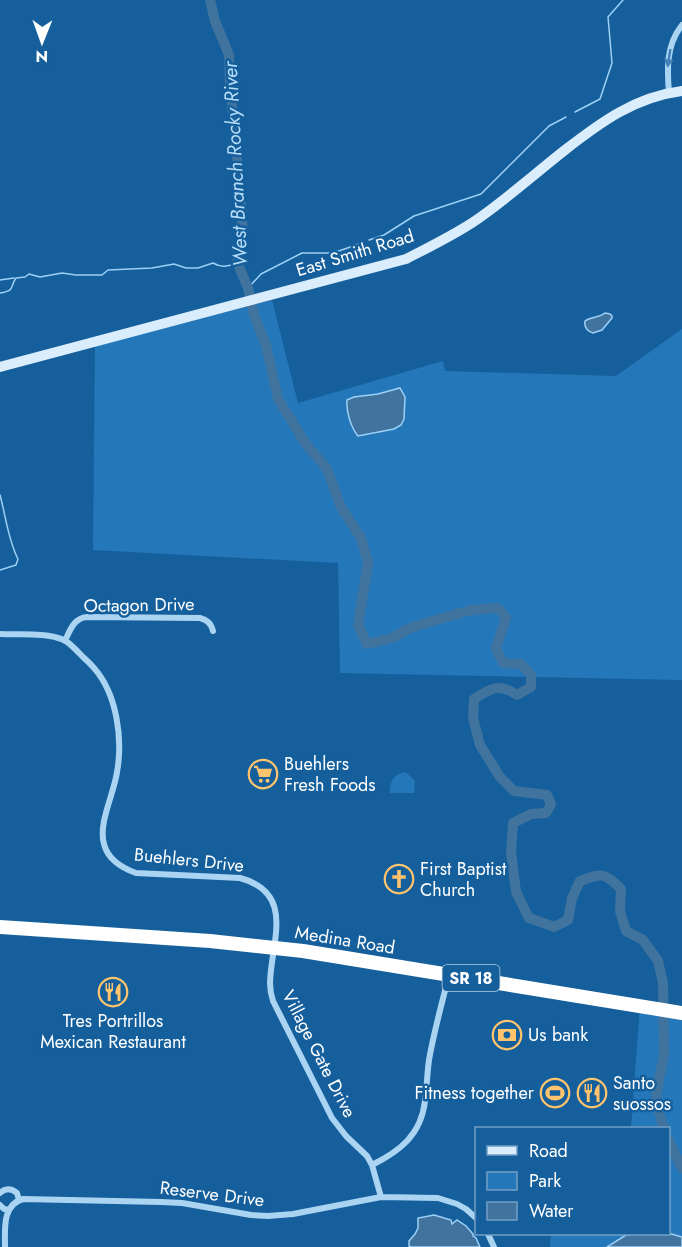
<svg xmlns="http://www.w3.org/2000/svg" width="682" height="1247" font-family="Jost,sans-serif">
<rect width="100%" height="100%" fill="#155f9c"/>
<path fill="#2478b9" d="M 272,300 L 298,403 L 443,361 L 445,371 L 616,376 L 682,329 L 682,680 L 340,673 L 338,563 L 93,550 L 95,346 Z
M 405,772 L 408,774 L 415,781 L 414,793 L 390,793 C 389,782 394,774 405,772 Z
M 640,1006 L 682,1013 L 682,1247 L 550,1247 L 551,1234 L 668,1234 L 668,1128 L 631,1128 Z"/>
<path fill="#40749f" stroke="#9dd0f6" stroke-width="1.5" d="M 605,313 L 610,314 L 612,316 L 612,318 L 602,330 L 593,333 C 587,331 584,327 585,321 C 591,316 597,319 605,313 Z
M 400,388 L 405,397 L 404,419 L 401,425 L 394,429 L 358,436 C 351,428 346,411 347,400 L 354,397 L 378,394 Z
M 434,1215 L 451,1220 L 452,1224 L 457,1220 L 466,1226 L 473,1234 L 473,1236 L 476,1238 L 480,1247 L 411,1247 L 409,1246 L 409,1241 L 415,1234 L 418,1228 L 418,1218 Z
M 668,1233 L 682,1237 L 682,1247 L 607,1247 L 626,1235 L 635,1234 Z"/>
<g fill="none" stroke-linecap="round" stroke-linejoin="round">
<path stroke="#9dd0f6" stroke-width="1.5" d="M 575,112 L 600,99 L 612,63 L 608,17 L 623,0
M 369,240 L 384,235 L 414,216 L 481,194 L 549,126 L 566,117
M 0,280 L 14,278
M 248,288 L 261,274 L 302,253 L 333,253 L 359,244
M 0,293 C 16,290 9,288 16,278 L 25,277 L 29,274 L 40,277 L 62,273 L 76,275 L 102,275 L 108,270 L 152,268 L 174,264 L 186,268 L 198,268 L 213,263 C 221,268 228,266 237,264
M 0,495 C 6,517 8,540 18,559 L 16,565 L 0,570"/>
<path stroke="#40749f" stroke-width="10" d="M 210,0 L 215,21 L 229,55 L 230,85 L 239,178 L 243,232 L 237,262 L 248,288 L 254,315 L 266,345 L 278,399 L 306,444 L 327,469 L 341,507 L 361,538 L 368,563 L 358,625 L 367,644 L 392,638 L 412,627 L 471,610 L 498,608 L 506,618 L 496,648 L 503,663 L 521,664 L 531,675 L 531,687 L 517,695 C 499,683 491,688 474,699 L 473,718 L 480,745 L 500,777 L 514,791 L 547,795 L 551,804 L 546,813 L 531,814 L 513,823 L 511,851 L 516,892 L 529,918 L 554,927 L 568,920 L 572,898 L 580,881 C 602,873 604,872 621,889 L 620,911 L 626,931 L 643,940 L 658,961 L 663,983 L 664,1054 L 656,1096 L 661,1120 L 664,1128
M 668,1139 L 682,1168"/>
<path stroke="#abd4f3" stroke-width="6" d="M 669,93 C 667,69 666,45 682,25
M 0,634 C 18,635 47,632 64,640 C 70,643 76,650 81,655 C 85,659 90,663 94,668 C 117,694 123,739 117,772 C 114,794 98,823 104,844 C 108,860 122,868 136,873 L 240,878 C 296,893 271,942 270,983 C 270,989 271,995 273,1001 L 332,1118 L 346,1136 L 367,1156 L 372,1165 L 381,1197
M 65,641 C 70,630 74,618 87,617 L 200,618 C 207,620 211,623 213,631
M 372,1165 C 400,1151 421,1135 425,1101 C 427,1087 427,1074 429,1060 C 434,1031 442,1003 449,975
M 0,1193 C 5,1188 11,1188 17,1193 L 19,1200
M 0,1205 L 4,1209 L 9,1210
M 488,1234 L 494,1247
M 5,1247 C 5,1229 2,1205 23,1199 L 161,1202 L 182,1203 L 251,1215 L 268,1216 L 293,1214 L 381,1197 L 438,1198 L 457,1204 L 466,1209 L 476,1218"/>
<path stroke="#daedfd" stroke-width="10" d="M 0,367 L 406,259 C 431,246 459,233 482,216 C 510,196 537,172 565,150 C 601,122 635,97 682,91"/>
<path stroke="#fff" stroke-width="14" d="M 0,927 L 210,941 L 303,951 L 682,1013"/>
</g>
<defs><path id="oneway-solid" d="M-6-.8H1V-3.2L6.5 0L1 3.2V.8H-6Z" transform="scale(1.5)"/></defs>
<use fill="#4282b6" href="#oneway-solid" transform="translate(669 58) rotate(99)"/>
<defs>
<g id="supermarket-ring" transform="scale(1.5)"><circle r="9.5" fill="#155f9c" stroke="#ffc46d" stroke-width="1.5"/><path d="M-6-5.5h2.5l.6 2H6L4.5 2H-2.5L-4.4-4H-6ZM-1.5 3.2a1.3 1.3 0 1 0 .1 0ZM3 3.2a1.3 1.3 0 1 0 .1 0Z" fill="#ffc46d"/></g>
<g id="church-ring" transform="scale(1.5)"><circle r="9.5" fill="#155f9c" stroke="#ffc46d" stroke-width="1.5"/><path d="M-1.2-6h2.4v3.5h3.3v2.4h-3.3V6h-2.4V-.1h-3.3v-2.4h3.3Z" fill="#ffc46d"/></g>
<g id="restaurant-ring" transform="scale(1.5)"><circle r="9.5" fill="#155f9c" stroke="#ffc46d" stroke-width="1.5"/><path d="M-5-6h1v4h1v-4h1v4h1v-4h1v5L-1.5 .5V6h-2V.5L-5-1ZM5-6V6H3V1.5H1.5Q1.5-4 5-6Z" fill="#ffc46d"/></g>
<g id="bank-ring" transform="scale(1.5)"><circle r="9.5" fill="#155f9c" stroke="#ffc46d" stroke-width="1.5"/><path d="M-6-4H6V4H-6ZM0-2.3a2.3 2.3 0 1 0 0 4.6a2.3 2.3 0 1 0 0-4.6Z" fill="#ffc46d"/></g>
<g id="stadium-ring" transform="scale(1.5)"><circle r="9.5" fill="#155f9c" stroke="#ffc46d" stroke-width="1.5"/><path d="M0-5a6.5 5 0 1 0 0 10a6.5 5 0 1 0 0-10ZM-3.5-1.8h7v3.6h-7Z" fill="#ffc46d"/></g>
</defs>
<g fill-rule="evenodd">
<use href="#supermarket-ring" x="263" y="774"/>
<use href="#church-ring" x="399" y="879"/>
<use href="#restaurant-ring" x="113" y="992"/>
<use href="#bank-ring" x="507" y="1035"/>
<use href="#stadium-ring" x="555" y="1093"/>
<use href="#restaurant-ring" x="592" y="1093"/>
</g>
<g text-anchor="middle" stroke-width="5" stroke-linejoin="round" paint-order="stroke">
<rect fill="#155f9c" stroke="#b9cfe1" stroke-width="1.5" x="442.5" y="965" width="57" height="26" rx="4.5"/>
<g font-size="16" font-weight="bold" fill="#fff">
<text x="471" y="984">SR 18</text>
</g>
<g font-size="18" fill="#fff" stroke="#155f9c">
<text transform="translate(355 253) rotate(-17)" y="6">East Smith Road</text>
<text transform="translate(139 605) rotate(-1)" y="6">Octagon Drive</text>
<text transform="translate(189 860) rotate(6)" y="6">Buehlers Drive</text>
<text transform="translate(345 940) rotate(9)" y="6">Medina Road</text>
<text transform="translate(319 1054) rotate(63)" y="6">Village Gate Drive</text>
<text transform="translate(212 1194) rotate(7)" y="6">Reserve Drive</text>
</g>
<g font-size="18" fill="#fff" stroke="#155f9c" text-anchor="start">
<text x="284" y="770">Buehlers<tspan x="284" dy="21">Fresh Foods</tspan></text>
<text x="420" y="875">First Baptist<tspan x="420" dy="21">Church</tspan></text>
<text x="113" y="1027" text-anchor="middle">Tres Portrillos<tspan x="113" dy="21">Mexican Restaurant</tspan></text>
<text x="528" y="1041">Us bank</text>
<text x="613" y="1089">Santo<tspan x="613" dy="21">suossos</tspan></text>
<text x="534" y="1099" text-anchor="end">Fitness together</text>
</g>
<g font-size="20" font-style="italic" fill="#b7ddf9" stroke="#155f9c">
<text transform="translate(235 164) rotate(-93)" y="7">West Branch Rocky River</text>
</g>
</g>
<rect x="475" y="1127" width="195" height="108" fill="#155f9c" stroke="#739fc4" stroke-width="1.5"/>
<rect x="487" y="1146" width="30" height="9" fill="#daedfd" stroke="#739fc4" stroke-width="1.5"/>
<text x="529" y="1157" font-size="18" fill="#ffffff">Road</text>
<rect x="487" y="1172" width="30" height="18" fill="#2478b9" stroke="#739fc4" stroke-width="1.5"/>
<text x="529" y="1187" font-size="18" fill="#ffffff">Park</text>
<rect x="487" y="1202" width="30" height="18" fill="#40749f" stroke="#739fc4" stroke-width="1.5"/>
<text x="529" y="1217" font-size="18" fill="#ffffff">Water</text>
<g transform="translate(42 42) rotate(181)" stroke="#155f9c" stroke-width="4.5" paint-order="stroke">
<path d="M0-4.5L10 22L0 15L-10 22Z" fill="#ffffff"/>
<text y="-9" font-size="16" font-weight="bold" text-anchor="middle" fill="#ffffff">N</text>
</g>
</svg>
